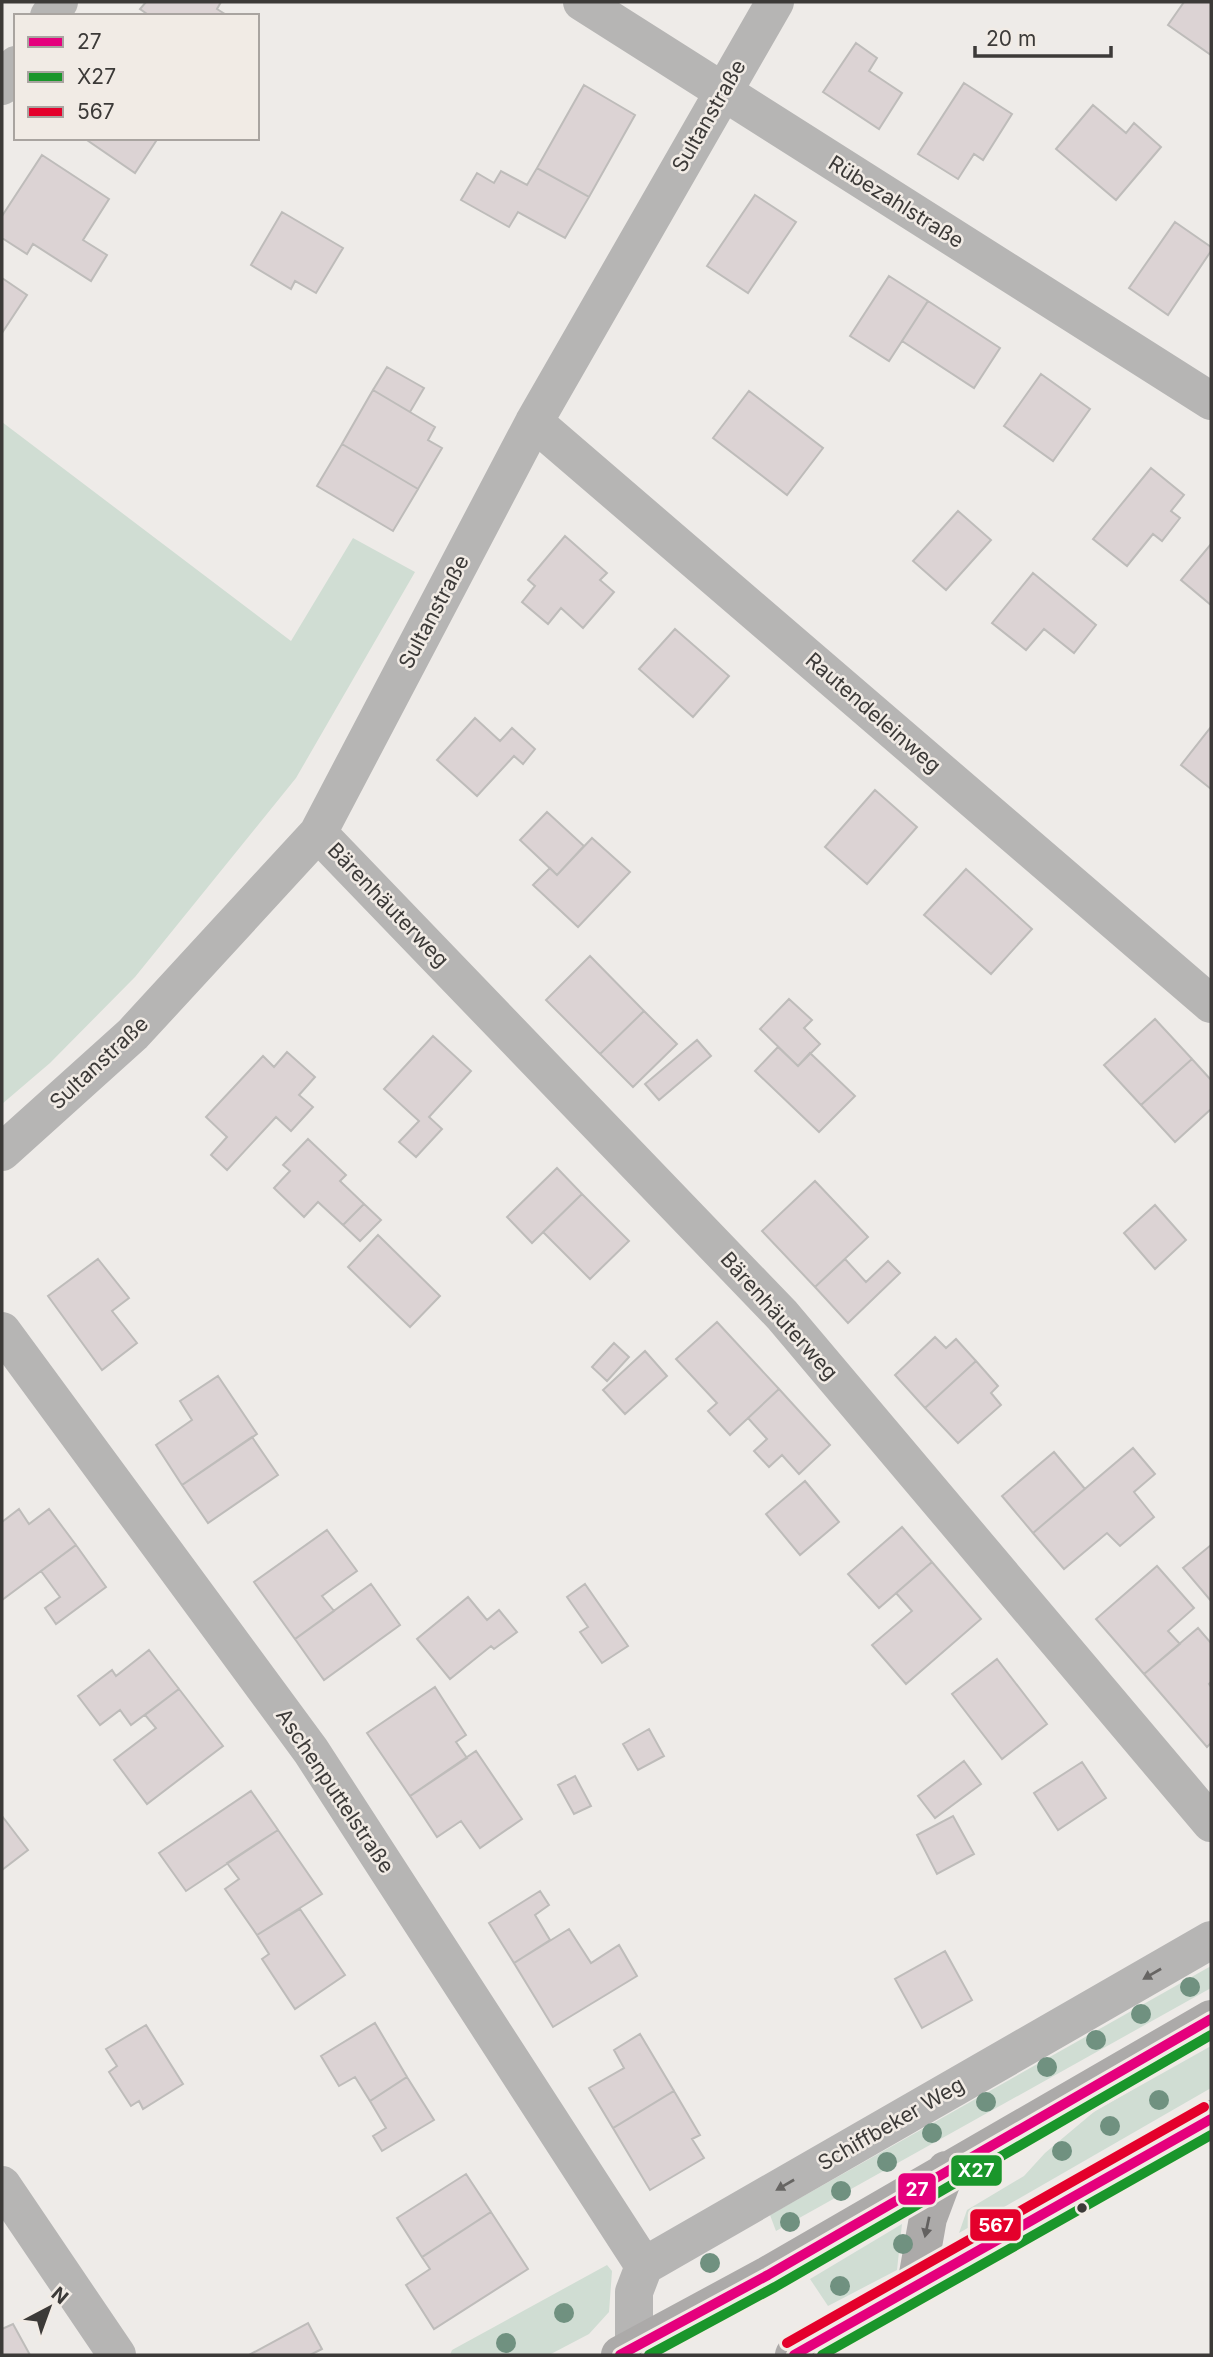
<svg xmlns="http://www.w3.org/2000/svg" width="1213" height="2357" font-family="Inter,sans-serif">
<rect width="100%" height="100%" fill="#eeebe8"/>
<path fill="#d0ddd3" d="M 2,422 L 291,641 L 353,538 L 415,572 L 296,778 L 135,977 L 50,1063 L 2,1104 Z
M 1211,1966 L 1211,1988 L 776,2231 L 770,2215 Z
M 1211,2046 L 1211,2088 L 959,2233 L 967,2210 L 1024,2176 L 1045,2153 L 1095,2111 Z
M 902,2224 L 897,2270 L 828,2306 L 810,2279 Z
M 607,2265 L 612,2271 L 609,2312 L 589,2334 L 549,2355 L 450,2355 L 452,2350 Z"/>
<path fill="#dcd3d4" stroke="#bebcba" stroke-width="2" d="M 146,2 L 221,2 L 217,9 L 228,16 L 150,16 L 140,9 Z
M 1184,2 L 1211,2 L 1211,55 L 1168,25 Z
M 856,43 L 877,58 L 869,71 L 902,93 L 879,129 L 823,92 Z
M 964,83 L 1012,114 L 983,160 L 974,154 L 958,179 L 918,154 Z
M 584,85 L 635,115 L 589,197 L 537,168 Z
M 1093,105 L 1126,133 L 1134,123 L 1161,147 L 1116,200 L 1056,149 Z
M 84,138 L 158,138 L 135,173 Z
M 42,155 L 109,199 L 83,240 L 107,255 L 91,281 L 33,244 L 27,254 L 2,238 L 2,216 Z
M 537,168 L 589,197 L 565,238 L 518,212 L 509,227 L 461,200 L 477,173 L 494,183 L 501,171 L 527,185 Z
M 755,195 L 796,222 L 748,293 L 707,266 Z
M 282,212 L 343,248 L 316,293 L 295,281 L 291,289 L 251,265 Z
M 1175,222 L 1211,247 L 1211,251 L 1168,315 L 1129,288 Z
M 889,276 L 928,301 L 889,361 L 850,336 Z
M 2,278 L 27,295 L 2,333 Z
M 928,301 L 1000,348 L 974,388 L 902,341 Z
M 387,367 L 424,388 L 410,412 L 373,390 Z
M 1041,374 L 1090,409 L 1053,461 L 1004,426 Z
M 373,390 L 435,427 L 428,440 L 442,448 L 418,489 L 342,444 Z
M 749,391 L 823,448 L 787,495 L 713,438 Z
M 342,444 L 418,489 L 393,531 L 317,486 Z
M 1151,468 L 1184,495 L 1171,511 L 1180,518 L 1162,541 L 1153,534 L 1127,566 L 1093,539 Z
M 958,511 L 991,540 L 946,590 L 913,561 Z
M 565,536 L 607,573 L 600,580 L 614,592 L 583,628 L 561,608 L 548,624 L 522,602 L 535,586 L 528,580 Z
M 1211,544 L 1211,605 L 1181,580 Z
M 1033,573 L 1096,625 L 1074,653 L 1044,629 L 1026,650 L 992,623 Z
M 675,629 L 729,676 L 693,717 L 639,669 Z
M 475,718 L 500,741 L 512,728 L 535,749 L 523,764 L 514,756 L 477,796 L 437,760 Z
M 1211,727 L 1211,789 L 1181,765 Z
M 875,790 L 917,827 L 867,884 L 825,847 Z
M 547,812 L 584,846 L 557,875 L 520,840 Z
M 592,838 L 630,872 L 578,927 L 533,885 L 550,868 L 557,875 Z
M 966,869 L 1032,929 L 991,974 L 924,915 Z
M 590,956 L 644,1011 L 600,1054 L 546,1000 Z
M 789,999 L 812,1020 L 804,1028 L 820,1044 L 798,1066 L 760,1029 Z
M 644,1011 L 677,1044 L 633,1087 L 600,1054 Z
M 1155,1019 L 1192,1059 L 1141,1105 L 1104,1065 Z
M 433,1036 L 471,1071 L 429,1117 L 442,1129 L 416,1157 L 399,1142 L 419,1121 L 384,1089 Z
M 697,1040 L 711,1056 L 659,1100 L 645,1084 Z
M 778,1047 L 798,1066 L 810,1053 L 855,1096 L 819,1132 L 755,1071 Z
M 287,1052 L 315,1077 L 299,1095 L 313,1107 L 291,1131 L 276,1117 L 227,1170 L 211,1155 L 227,1137 L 206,1117 L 263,1056 L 274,1067 Z
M 1192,1059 L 1211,1080 L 1211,1109 L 1175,1142 L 1141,1105 Z
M 308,1139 L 346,1175 L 340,1181 L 364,1204 L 343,1225 L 318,1202 L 304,1217 L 274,1188 L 290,1171 L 283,1165 Z
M 557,1168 L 582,1194 L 532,1243 L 507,1217 Z
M 815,1181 L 868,1237 L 815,1287 L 762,1231 Z
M 582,1194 L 629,1241 L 590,1279 L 543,1232 Z
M 364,1204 L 381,1220 L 360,1241 L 343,1225 Z
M 1155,1205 L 1186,1240 L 1155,1269 L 1124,1233 Z
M 378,1235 L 440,1296 L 410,1327 L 348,1267 Z
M 98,1259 L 129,1298 L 112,1311 L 137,1343 L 102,1370 L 48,1296 Z
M 845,1259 L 866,1282 L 888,1261 L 900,1273 L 848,1323 L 815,1287 Z
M 717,1322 L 779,1389 L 730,1435 L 708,1411 L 717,1403 L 676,1359 Z
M 935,1337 L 946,1348 L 956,1339 L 976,1361 L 925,1408 L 895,1375 Z
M 614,1343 L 629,1357 L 607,1381 L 592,1367 Z
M 645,1351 L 667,1376 L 625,1414 L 603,1390 Z
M 976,1361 L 998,1386 L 991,1393 L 1001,1405 L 958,1443 L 925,1408 Z
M 218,1376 L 257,1434 L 182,1485 L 156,1445 L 192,1420 L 180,1401 Z
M 779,1389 L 830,1445 L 799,1474 L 782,1455 L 769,1467 L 754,1451 L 767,1439 L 748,1418 Z
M 252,1437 L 278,1475 L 208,1523 L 182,1485 Z
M 1133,1448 L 1155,1474 L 1134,1492 L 1154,1517 L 1120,1546 L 1107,1533 L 1064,1569 L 1033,1533 Z
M 1054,1452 L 1085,1489 L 1033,1533 L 1002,1496 Z
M 805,1481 L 839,1522 L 800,1555 L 766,1514 Z
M 19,1509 L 29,1524 L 49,1509 L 76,1545 L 2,1600 L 2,1522 Z
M 902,1527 L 932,1562 L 879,1608 L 848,1574 Z
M 327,1530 L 357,1571 L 322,1596 L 334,1611 L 295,1639 L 254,1582 Z
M 76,1545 L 106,1587 L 56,1624 L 45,1608 L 60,1597 L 41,1571 Z
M 1211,1545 L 1211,1601 L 1183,1568 Z
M 932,1562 L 981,1619 L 906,1684 L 872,1645 L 912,1611 L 896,1593 Z
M 1157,1566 L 1194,1608 L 1168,1631 L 1180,1644 L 1144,1674 L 1096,1619 Z
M 371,1584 L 400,1625 L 324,1680 L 295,1639 Z
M 585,1584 L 628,1646 L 602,1663 L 580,1632 L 588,1627 L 567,1597 Z
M 468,1597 L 487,1620 L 499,1610 L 517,1632 L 494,1649 L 491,1646 L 450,1679 L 417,1639 Z
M 1198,1628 L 1211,1643 L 1211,1682 L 1209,1684 L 1211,1687 L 1211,1743 L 1207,1747 L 1144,1674 Z
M 149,1650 L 179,1689 L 131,1725 L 120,1710 L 100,1725 L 78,1696 L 112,1670 L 116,1676 Z
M 997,1659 L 1047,1724 L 1002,1759 L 952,1694 Z
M 435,1687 L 466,1735 L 456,1742 L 467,1758 L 410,1796 L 367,1733 Z
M 179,1689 L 223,1746 L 147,1804 L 114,1760 L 156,1728 L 145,1715 Z
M 649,1729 L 664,1756 L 638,1770 L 623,1744 Z
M 476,1751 L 522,1819 L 480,1848 L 461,1821 L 437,1837 L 410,1796 Z
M 964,1761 L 981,1784 L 935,1818 L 918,1796 Z
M 1082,1762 L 1106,1798 L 1058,1830 L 1034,1793 Z
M 575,1776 L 591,1806 L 574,1814 L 558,1785 Z
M 251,1791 L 278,1830 L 186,1891 L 159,1853 Z
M 2,1816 L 28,1850 L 2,1870 Z
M 953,1816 L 974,1854 L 937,1874 L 917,1835 Z
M 278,1830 L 322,1894 L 257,1935 L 225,1889 L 239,1879 L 227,1863 Z
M 540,1891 L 549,1905 L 535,1915 L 550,1940 L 514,1963 L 489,1923 Z
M 300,1909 L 345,1975 L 295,2009 L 262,1959 L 269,1954 L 257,1935 Z
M 569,1929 L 591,1963 L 619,1945 L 637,1976 L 553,2027 L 514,1963 Z
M 945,1951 L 972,2000 L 922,2028 L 895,1979 Z
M 375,2023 L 407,2077 L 370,2101 L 355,2077 L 339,2086 L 321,2056 Z
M 146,2025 L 183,2084 L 143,2109 L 139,2101 L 131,2106 L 109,2072 L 117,2066 L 106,2049 Z
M 640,2034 L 674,2091 L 613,2128 L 589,2088 L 624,2068 L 614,2050 Z
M 407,2077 L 434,2120 L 382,2151 L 373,2136 L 386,2128 L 370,2101 Z
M 674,2091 L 700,2135 L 692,2139 L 704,2158 L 650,2190 L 613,2128 Z
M 466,2174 L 491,2212 L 422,2257 L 397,2218 Z
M 491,2212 L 528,2269 L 434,2329 L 406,2285 L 430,2269 L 422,2257 Z
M 308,2323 L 322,2349 L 310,2355 L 249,2355 Z
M 13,2324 L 30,2355 L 2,2355 L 2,2329 Z"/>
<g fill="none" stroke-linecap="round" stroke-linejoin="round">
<path stroke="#b6b5b4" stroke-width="38" d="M 582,2 L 1211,401
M 49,16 L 59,2
M 2,86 L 16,65
M 534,422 L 1211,1004
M 318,833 L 782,1315 L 1211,1823
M 2,1152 L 133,1034 L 318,833 L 534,422 L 775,2
M 2,1331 L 311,1751 L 644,2266
M 2,2185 L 117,2355
M 634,2348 L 634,2292 L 644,2266 L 1211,1940"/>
<path stroke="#acaaa9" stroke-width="38" d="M 916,2285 L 928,2218 L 946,2170
M 620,2355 L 768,2275 L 1211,2019
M 794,2355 L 1211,2119"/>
<g stroke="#f1ebe5" stroke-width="16">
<path id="bus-1" d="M 620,2355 L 768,2275 L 1211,2019
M 794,2355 L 1211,2119"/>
</g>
<g stroke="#f1ebe5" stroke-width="16">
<path id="bus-2" d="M 649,2355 L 775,2287 L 1211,2035
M 822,2355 L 1211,2135"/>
</g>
<g stroke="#f1ebe5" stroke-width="16">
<path id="bus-3" d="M 787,2343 L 1204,2107"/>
</g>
<use href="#bus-1" stroke="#e5007d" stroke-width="10"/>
<use href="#bus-2" stroke="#1a962b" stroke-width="10"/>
<use href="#bus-3" stroke="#e4002b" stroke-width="10"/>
</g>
<g fill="#709180">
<circle cx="1190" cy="1987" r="10"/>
<circle cx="1141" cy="2014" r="10"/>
<circle cx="1096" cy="2040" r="10"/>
<circle cx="1047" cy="2067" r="10"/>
<circle cx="1159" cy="2100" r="10"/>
<circle cx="986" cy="2102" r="10"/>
<circle cx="1110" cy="2126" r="10"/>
<circle cx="932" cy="2133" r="10"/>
<circle cx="1062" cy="2151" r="10"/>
<circle cx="887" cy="2162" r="10"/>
<circle cx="841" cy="2191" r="10"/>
<circle cx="790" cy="2222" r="10"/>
<circle cx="903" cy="2244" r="10"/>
<circle cx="710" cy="2263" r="10"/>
<circle cx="840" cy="2286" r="10"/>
<circle cx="564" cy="2313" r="10"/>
<circle cx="506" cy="2343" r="10"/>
</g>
<defs><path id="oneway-solid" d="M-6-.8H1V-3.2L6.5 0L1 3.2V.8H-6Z" transform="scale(1.75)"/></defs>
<g fill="#676563">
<use href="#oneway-solid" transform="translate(1152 1974) rotate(150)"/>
<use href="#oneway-solid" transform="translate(785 2185) rotate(150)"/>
</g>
<use fill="#636160" href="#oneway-solid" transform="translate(927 2227) rotate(102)"/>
<circle fill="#3c3a38" stroke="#f1ebe5" stroke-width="2.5" cx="1082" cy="2208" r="6"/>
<g text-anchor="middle" stroke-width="5" stroke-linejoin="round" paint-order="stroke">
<g font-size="21" fill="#3c3a38" stroke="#f1ebe5">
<text transform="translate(709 116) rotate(-60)" y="7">Sultanstraße</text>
<text transform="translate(896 202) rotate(32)" y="7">Rübezahlstraße</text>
<text transform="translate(434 612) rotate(-62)" y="7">Sultanstraße</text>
<text transform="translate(873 713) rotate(41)" y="7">Rautendeleinweg</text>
<text transform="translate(388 905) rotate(46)" y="7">Bärenhäuterweg</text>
<text transform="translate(99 1063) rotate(-43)" y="7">Sultanstraße</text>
<text transform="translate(779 1316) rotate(48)" y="7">Bärenhäuterweg</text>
<text transform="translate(335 1791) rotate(56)" y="7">Aschenputtelstraße</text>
<text transform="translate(891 2124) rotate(-30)" y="7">Schiffbeker Weg</text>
</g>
</g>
<g stroke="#f1ebe5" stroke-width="2.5">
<rect x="950" y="2154" width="53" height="33" rx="7" fill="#1a962b"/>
<rect x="897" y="2172" width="40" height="34" rx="7" fill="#e5007d"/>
<rect x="969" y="2208" width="53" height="34" rx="7" fill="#e4002b"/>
</g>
<g font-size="19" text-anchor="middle" font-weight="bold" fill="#fff">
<text x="976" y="2177">X27</text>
<text x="917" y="2196">27</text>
<text x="996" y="2232">567</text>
</g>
<rect width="1213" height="2357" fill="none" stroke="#3c3a38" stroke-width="7"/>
<rect x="14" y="14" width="245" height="126" fill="#f1ebe5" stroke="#a9a4a0" stroke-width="2"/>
<rect x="28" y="37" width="35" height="10" fill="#e5007d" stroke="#a9a4a0" stroke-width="2"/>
<text x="77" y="49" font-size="21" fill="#3c3a38">27</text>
<rect x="28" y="72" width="35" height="10" fill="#1a962b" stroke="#a9a4a0" stroke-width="2"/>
<text x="77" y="84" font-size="21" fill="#3c3a38">X27</text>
<rect x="28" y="107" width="35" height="10" fill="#e4002b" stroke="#a9a4a0" stroke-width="2"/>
<text x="77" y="119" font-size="21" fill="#3c3a38">567</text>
<g transform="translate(49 2308) rotate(41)" stroke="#f1ebe5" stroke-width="5" paint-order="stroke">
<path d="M0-5L12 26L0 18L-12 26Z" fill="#3c3a38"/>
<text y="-10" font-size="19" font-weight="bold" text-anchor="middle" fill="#3c3a38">N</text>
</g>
<path d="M975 46v10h136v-10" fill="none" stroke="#3c3a38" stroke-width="3.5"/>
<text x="986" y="46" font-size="21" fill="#3c3a38" stroke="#f1ebe5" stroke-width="5" paint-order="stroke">20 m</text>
</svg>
